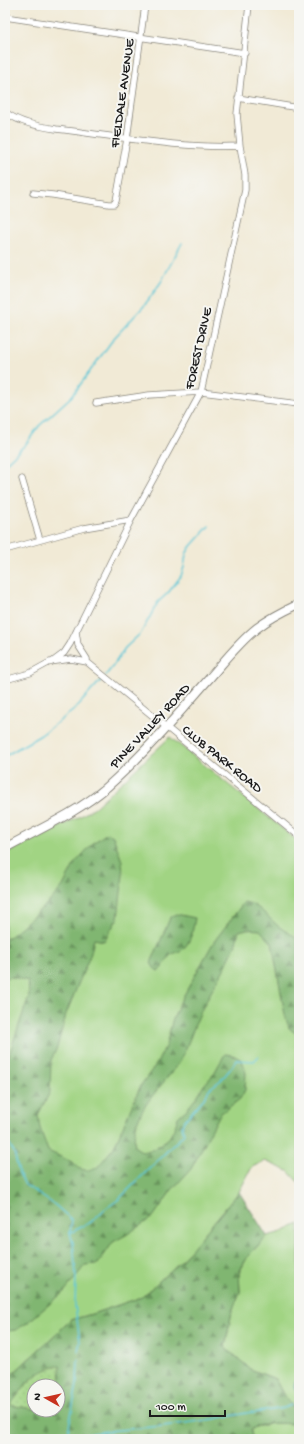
<svg xmlns="http://www.w3.org/2000/svg" width="304" height="1444" font-family="'Gochi Hand',sans-serif">
<defs>
<pattern id="forest-firs" width="22" height="20" patternUnits="userSpaceOnUse"><rect width="22" height="20" fill="#80b671"/><path d="M5 1l3.5 6h-7zM16 11l3.5 6h-7z" fill="#68935c"/></pattern>
<pattern id="park-dots" width="8" height="8" patternUnits="userSpaceOnUse"><rect width="8" height="8" fill="#a1d483"/><path d="M2 2h.1M6 6h.1" fill="none" stroke="#8ab571" stroke-width="1.8" stroke-linecap="round"/></pattern>
<pattern id="water-ripples" width="26" height="14" patternUnits="userSpaceOnUse"><rect width="26" height="14" fill="#5bc6d6"/><path d="M2 4q2-2 4 0t4 0M15 11q2-2 4 0t4 0" fill="none" stroke="#4faab7"/></pattern>
</defs>
<rect width="100%" height="100%" fill="#f6f6f2"/>
<filter id="ink" filterUnits="userSpaceOnUse"><feTurbulence type="fractalNoise" baseFrequency=".025" numOctaves="2"/><feDisplacementMap in="SourceGraphic" scale="8" xChannelSelector="R" yChannelSelector="G"/><feConvolveMatrix kernelMatrix="1 2 1 2 8 2 1 2 1" color-interpolation-filters="sRGB"/></filter>
<filter id="wash" filterUnits="userSpaceOnUse"><feTurbulence type="fractalNoise" baseFrequency=".012" numOctaves="4" result="noise"/><feDisplacementMap in="SourceGraphic" scale="16" xChannelSelector="R" yChannelSelector="G"/><feGaussianBlur stdDeviation="0.9" result="paint"/><feColorMatrix in="noise" values="0 0 0 0 0 0 0 0 0 0 0 0 0 0 0 0 0 1.4 0 .05"/><feComposite in="paint" operator="in"/></filter>
<g filter="url(#wash)">
<rect width="100%" height="100%" fill="#f1ead6"/>
<path fill="#a1d483" stroke="#5e7850" d="M 170,737 L 299,842 L 299,1183 L 288,1171 L 265,1161 L 252,1167 L 239,1192 L 183,1259 L 142,1297 L 92,1314 L 71,1320 L 8,1378 L 5,1379 L 5,854 L 81,816 L 95,807 Z
M 299,1224 L 299,1413 L 283,1394 L 275,1379 L 250,1369 L 225,1347 L 232,1311 L 240,1292 L 239,1273 L 248,1256 L 267,1236 L 282,1232 Z
M 272,1423 L 299,1424 L 299,1439 L 252,1439 L 251,1430 L 255,1427 Z"/>
<path fill="url(#forest-firs)" stroke="#4e6946" fill-rule="evenodd" d="M 107,833 L 113,836 L 122,861 L 123,875 L 118,918 L 104,941 L 94,939 L 91,953 L 66,1014 L 57,1048 L 51,1060 L 50,1092 L 38,1115 L 40,1128 L 48,1151 L 72,1162 L 78,1168 L 88,1171 L 97,1168 L 114,1147 L 141,1085 L 157,1063 L 166,1045 L 172,1022 L 179,1004 L 213,943 L 244,902 C 260,904 269,920 281,928 C 289,934 292,933 299,942 L 299,1036 L 289,1028 L 285,1015 L 272,943 L 260,930 L 247,929 L 239,931 C 237,936 237,943 234,948 C 225,971 210,991 200,1013 C 193,1028 188,1046 180,1061 C 163,1087 129,1112 135,1147 L 143,1152 L 154,1149 L 169,1138 L 175,1127 L 178,1117 L 187,1109 L 196,1098 L 204,1085 L 213,1075 L 225,1054 L 233,1055 L 242,1060 L 246,1073 L 245,1090 L 240,1099 L 220,1114 L 191,1169 L 171,1191 L 153,1217 L 126,1235 L 113,1242 L 98,1264 L 85,1265 L 65,1291 L 27,1323 L 16,1330 L 7,1331 L 5,1329 L 5,1066 L 29,996 L 28,981 L 12,977 L 5,978 L 5,939 L 11,936 L 51,900 L 63,886 L 75,863 L 93,843 Z
M 176,914 L 195,918 C 193,929 191,945 180,951 C 177,953 172,953 169,957 C 165,961 164,968 158,971 L 154,968 L 151,963 L 170,918 Z
M 239,1192 L 267,1236 L 248,1256 L 239,1272 L 240,1292 L 232,1311 L 225,1347 L 250,1369 L 275,1379 L 283,1394 L 299,1413 L 299,1424 C 284,1424 263,1420 251,1430 L 252,1439 L 5,1439 L 5,1381 L 71,1320 L 92,1314 L 142,1297 L 183,1259 ZM 60,1365 L 57,1413 L 10,1405 L 31,1379 Z"/>
<path fill="url(#park-dots)" stroke="#5e7850" d="M 60,1365 L 61,1388 L 58,1407 L 58,1386 L 34,1386 L 34,1409 L 10,1405 C 28,1383 31,1373 60,1365 Z"/>
<path fill="url(#water-ripples)" stroke="#3c7179" d="M 299,1377 L 299,1397 L 294,1388 L 295,1381 Z"/>
<g fill="none" stroke-linecap="round" stroke-linejoin="round">
<path stroke="#5bc6d6" stroke-width="1.5" d="M 5,464 L 25,445 L 39,426 L 72,396 L 114,338 L 144,306 L 161,282 L 182,243
M 106,675 L 113,666 L 125,648 L 141,633 L 158,602 L 168,593 L 181,576 L 184,567 L 186,554 L 191,546 L 209,526
M 5,756 L 41,735 L 74,710 L 103,678
M 5,1137 L 14,1152 L 19,1173 L 25,1185 L 55,1205 L 72,1220 L 70,1233 L 73,1243 L 76,1275 L 75,1305 L 80,1342 L 78,1351
M 70,1233 L 91,1222 L 105,1209 L 118,1200 L 184,1134 L 182,1126 L 184,1121 L 206,1096 L 209,1089 L 221,1080 L 232,1067 L 236,1060 L 254,1061 L 259,1056
M 67,1437 L 77,1384 L 78,1360
M 66,1438 L 107,1431 L 163,1426 L 214,1419 L 252,1412 L 253,1413 L 284,1408 L 291,1405"/>
</g>
</g>
<g filter="url(#ink)">
<g fill="none" stroke-linecap="round" stroke-linejoin="round">
<g stroke="#868379" stroke-width="7">
<path id="street" d="M 5,17 L 245,53
M 238,98 L 299,108
M 5,112 C 20,123 37,126 56,129 C 117,136 178,149 240,146
M 33,193 L 53,195 L 109,204 L 114,204 L 116,201 L 127,139 L 145,5
M 96,403 L 149,395 L 201,392 L 299,404
M 22,479 L 40,540
M 5,550 L 84,528 L 131,520
M 76,632 L 78,645 L 87,659 L 87,662
M 52,662 L 64,653 L 70,644 L 131,520 L 201,392 L 245,190 L 245,175 L 240,146 L 237,114 L 249,5
M 5,680 L 30,673 L 50,662 L 71,659 L 87,662 L 299,836"/>
</g>
<g stroke="#868379" stroke-width="10">
<path id="secondary" d="M 5,848 C 39,829 77,813 107,787 C 143,755 175,718 207,681 C 223,663 238,643 257,628 C 270,618 284,611 299,604"/>
</g>
<use href="#street" stroke="#fff" stroke-width="5.5"/>
<use href="#secondary" stroke="#fff" stroke-width="8"/>
</g>
</g>
<g text-anchor="middle" stroke-width="4" stroke-linejoin="round" paint-order="stroke">
<g font-size="14" fill="#1c1c1c" stroke="#f6f6f2">
<text transform="translate(121 93) rotate(-82)" y="5">FIELDALE AVENUE</text>
<text transform="translate(197 348) rotate(-77)" y="5">FOREST DRIVE</text>
<text transform="translate(149 725) rotate(-47)" y="5">PINE VALLEY ROAD</text>
<text transform="translate(223 758) rotate(39)" y="5">CLUB PARK ROAD</text>
</g>
</g>
<rect width="304" height="1444" fill="none" stroke="#f6f6f2" stroke-width="20"/>
<g transform="translate(46 1398) rotate(278)"><circle r="19" fill="#f6f6f2" stroke="#9f9f9c"/>
<path d="M0-3L7 15L0 10L-7 15Z" fill="#c8321e"/>
<text y="-6" font-size="11" font-weight="bold" text-anchor="middle" fill="#1c1c1c">N</text>
</g>
<path d="M150 1410v6h75v-6" fill="none" stroke="#1c1c1c" stroke-width="2"/>
<text x="156" y="1410" font-size="12" fill="#1c1c1c" stroke="#f6f6f2" stroke-width="3" paint-order="stroke">100 m</text>
</svg>
